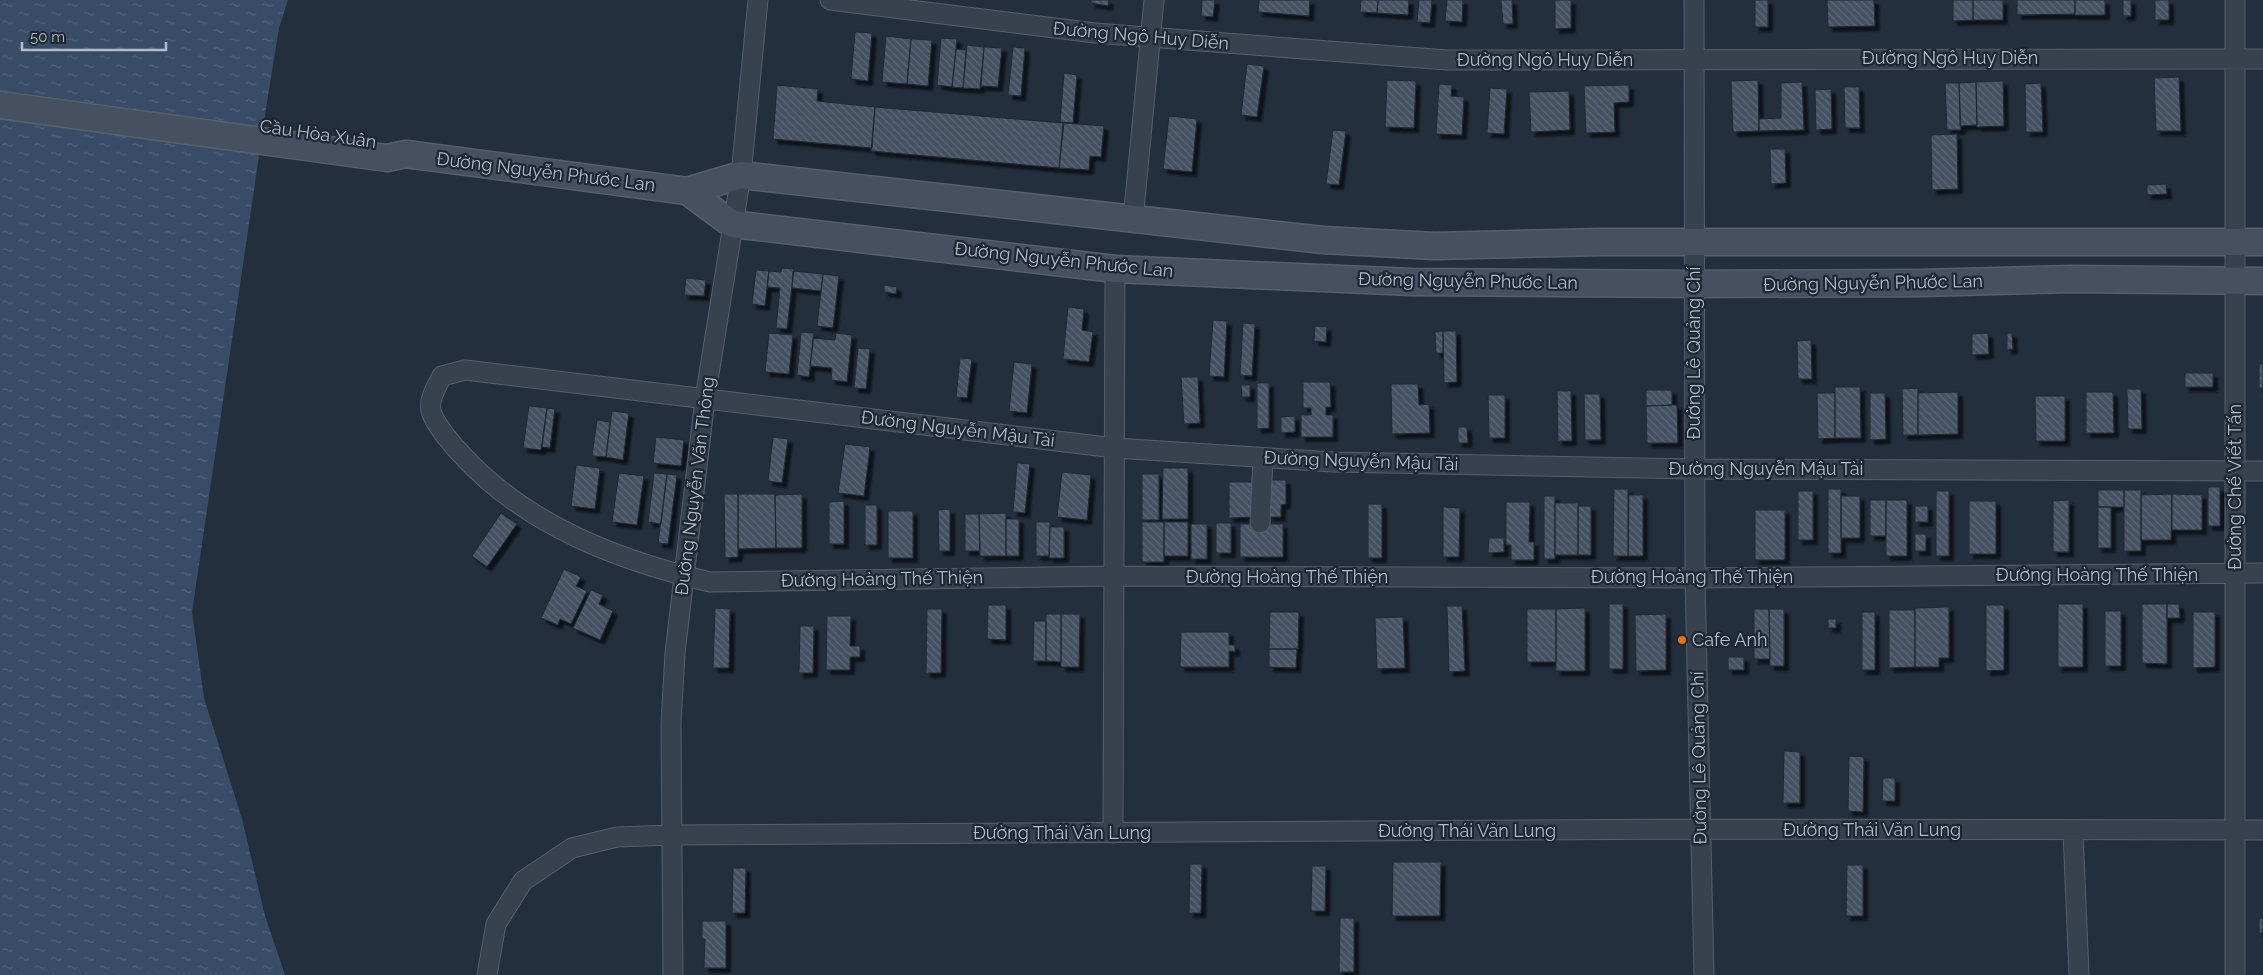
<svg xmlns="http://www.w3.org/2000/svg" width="2263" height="975" font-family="Raleway,sans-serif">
<defs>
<pattern id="water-ripples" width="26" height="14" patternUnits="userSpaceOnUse" patternTransform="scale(1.25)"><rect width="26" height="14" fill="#394c67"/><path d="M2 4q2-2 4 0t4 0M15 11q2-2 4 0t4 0" fill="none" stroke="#53647b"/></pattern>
<pattern id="building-back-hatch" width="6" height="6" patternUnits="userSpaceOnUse" patternTransform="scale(1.25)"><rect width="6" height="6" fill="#455162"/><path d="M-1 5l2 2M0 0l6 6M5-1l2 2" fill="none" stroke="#5d6877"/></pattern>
<filter id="shadow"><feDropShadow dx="4.5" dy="4.5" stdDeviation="1" flood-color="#0009"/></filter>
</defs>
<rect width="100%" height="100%" fill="#242f3e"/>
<path fill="url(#water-ripples)" d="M 0,0 L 288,0 L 279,28 L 266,108 L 192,612 L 204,698 L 242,819 L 265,916 L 285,975 L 0,975 Z"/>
<path fill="url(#building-back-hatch)" stroke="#1f2835" filter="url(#shadow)" d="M 1091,0 L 1109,0 L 1108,6 L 1091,3 Z
M 1202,0 L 1215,0 L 1213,17 L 1201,16 Z
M 1259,0 L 1310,0 L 1309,16 L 1258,12 Z
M 1361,0 L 1378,0 L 1377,13 L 1360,12 Z
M 1378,0 L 1409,0 L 1408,15 L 1377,13 Z
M 1419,0 L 1432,0 L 1430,23 L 1417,22 Z
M 1447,0 L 1463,0 L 1462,22 L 1445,21 Z
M 1501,0 L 1512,0 L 1513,24 L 1503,24 Z
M 1555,0 L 1571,0 L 1571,28 L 1555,29 Z
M 1755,0 L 1768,0 L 1768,27 L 1755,27 Z
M 1827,0 L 1874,0 L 1875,26 L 1828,27 Z
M 1953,0 L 1973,0 L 1973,20 L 1953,21 Z
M 1973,0 L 2003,0 L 2003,20 L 1973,20 Z
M 2017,0 L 2075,0 L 2075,14 L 2017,15 Z
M 2075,0 L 2105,0 L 2105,15 L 2075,15 Z
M 2123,0 L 2131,0 L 2131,16 L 2123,16 Z
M 2155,0 L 2169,0 L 2169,20 L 2155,20 Z
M 855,32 L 872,33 L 868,81 L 851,79 Z
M 886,36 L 911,39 L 907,84 L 882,82 Z
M 941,38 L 957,39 L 952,87 L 937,85 Z
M 911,39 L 932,40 L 928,86 L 907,84 Z
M 967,45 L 984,47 L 980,89 L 963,88 Z
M 984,47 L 1002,48 L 998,87 L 981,86 Z
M 1013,47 L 1025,48 L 1021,96 L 1008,95 Z
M 956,49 L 966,50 L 963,88 L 952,87 Z
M 1247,64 L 1264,66 L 1257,117 L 1241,115 Z
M 1064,73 L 1077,75 L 1073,123 L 1060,122 Z
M 2179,77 L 2181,131 L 2156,131 L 2154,78 Z
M 1387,80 L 1416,81 L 1414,128 L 1385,127 Z
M 1758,80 L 1759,131 L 1733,132 L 1731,81 Z
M 2003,81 L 2004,126 L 1977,127 L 1976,82 Z
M 1802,82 L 1804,130 L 1759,131 L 1759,119 L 1781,118 L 1781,83 Z
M 1976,82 L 1977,125 L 1960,126 L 1959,83 Z
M 1945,83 L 1959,83 L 1961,130 L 1947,130 Z
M 2041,83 L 2043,132 L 2026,132 L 2025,84 Z
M 1439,84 L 1452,85 L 1451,96 L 1464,97 L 1462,135 L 1436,134 Z
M 777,85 L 818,89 L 817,101 L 875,107 L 872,148 L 773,139 Z
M 1629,85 L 1629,102 L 1614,103 L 1615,132 L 1586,133 L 1584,86 Z
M 1844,87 L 1859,87 L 1860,128 L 1845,128 Z
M 1490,88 L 1507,89 L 1504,134 L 1487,133 Z
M 1831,89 L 1832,129 L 1816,130 L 1815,90 Z
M 1569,91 L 1570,130 L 1531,132 L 1529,92 Z
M 875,107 L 1063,123 L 1059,168 L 871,151 Z
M 1169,116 L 1197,119 L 1192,172 L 1163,169 Z
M 1064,123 L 1104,126 L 1101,157 L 1090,156 L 1089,170 L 1059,168 Z
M 1333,130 L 1346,131 L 1339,185 L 1326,184 Z
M 1957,134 L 1958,189 L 1932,190 L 1931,135 Z
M 1770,149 L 1785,149 L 1786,183 L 1771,184 Z
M 2166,184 L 2167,194 L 2147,195 L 2147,185 Z
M 782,268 L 794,269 L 787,329 L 776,328 L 780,288 L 767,287 L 769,271 L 781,272 Z
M 756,270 L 769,271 L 765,306 L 752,304 Z
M 793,271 L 823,274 L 821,291 L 792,288 Z
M 823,274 L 839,276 L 833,328 L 817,326 Z
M 686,278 L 706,280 L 704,296 L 684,295 Z
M 884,285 L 897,287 L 896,294 L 884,292 Z
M 1068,307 L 1084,309 L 1082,330 L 1093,332 L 1089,362 L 1063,359 Z
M 1213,320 L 1227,321 L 1224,377 L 1209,376 Z
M 1243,323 L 1255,324 L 1252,376 L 1240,375 Z
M 1315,326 L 1327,327 L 1326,342 L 1314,341 Z
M 1443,331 L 1443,353 L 1436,353 L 1435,332 Z
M 1443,331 L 1456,331 L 1457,382 L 1444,383 Z
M 801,332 L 814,333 L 809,377 L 797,375 Z
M 769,333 L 793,335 L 789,374 L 765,372 Z
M 836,333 L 852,335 L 847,382 L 831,380 L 832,368 L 810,366 L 813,338 L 835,340 Z
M 1988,333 L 1989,354 L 1972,355 L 1972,334 Z
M 2007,333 L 2012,333 L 2013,349 L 2007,350 Z
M 1811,340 L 1812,379 L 1798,379 L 1797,341 Z
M 858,348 L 870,349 L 866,389 L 854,388 Z
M 960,358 L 972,359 L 967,398 L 956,397 Z
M 1014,362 L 1032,364 L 1027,413 L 1009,411 Z
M 2259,364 L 2263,364 L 2263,388 L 2259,388 Z
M 2185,373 L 2213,373 L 2213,387 L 2185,387 Z
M 1181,377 L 1198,377 L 1200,423 L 1184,424 Z
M 1303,382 L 1330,382 L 1331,407 L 1326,407 L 1326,415 L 1333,415 L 1333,437 L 1301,437 L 1301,415 L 1311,415 L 1311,408 L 1303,408 Z
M 1257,383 L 1269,383 L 1269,428 L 1257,429 Z
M 1391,384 L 1418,384 L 1419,405 L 1429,404 L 1430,433 L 1392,434 Z
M 1241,385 L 1250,385 L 1250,397 L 1242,397 Z
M 1835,387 L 1860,387 L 1861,438 L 1835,438 Z
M 1918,388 L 1918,435 L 1903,435 L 1902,389 Z
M 2127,389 L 2141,389 L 2142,429 L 2128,429 Z
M 1646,390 L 1672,390 L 1672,405 L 1646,406 Z
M 1557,391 L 1571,391 L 1572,441 L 1558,441 Z
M 1958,392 L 1958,434 L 1918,435 L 1918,393 Z
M 2086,392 L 2113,392 L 2114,433 L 2086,433 Z
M 1817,393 L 1835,393 L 1835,438 L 1818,439 Z
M 1870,393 L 1885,393 L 1886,439 L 1870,440 Z
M 1584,394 L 1600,394 L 1601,440 L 1585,440 Z
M 1488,395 L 1505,395 L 1505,438 L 1489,438 Z
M 2035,396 L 2065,396 L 2065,441 L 2036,441 Z
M 1672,405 L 1677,405 L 1678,443 L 1647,443 L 1646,406 Z
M 529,406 L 547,408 L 541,450 L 523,448 Z
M 547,408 L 555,409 L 550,448 L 542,447 Z
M 612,411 L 629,413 L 623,460 L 606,457 Z
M 1295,416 L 1295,432 L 1281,433 L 1281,417 Z
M 597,420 L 610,422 L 606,457 L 592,456 Z
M 1458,427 L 1467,427 L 1468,443 L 1458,443 Z
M 656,437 L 684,440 L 681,466 L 653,463 Z
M 773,437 L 788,439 L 782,483 L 768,481 Z
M 845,444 L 870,447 L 864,496 L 838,493 Z
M 1017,463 L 1030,464 L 1025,513 L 1013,512 Z
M 576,465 L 600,468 L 595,509 L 571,506 Z
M 1163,468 L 1188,468 L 1188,519 L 1162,519 Z
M 1062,472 L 1091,475 L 1087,520 L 1057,517 Z
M 619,473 L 644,476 L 637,525 L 612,522 Z
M 654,473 L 667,474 L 661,524 L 648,522 Z
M 667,474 L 677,475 L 668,544 L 658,543 Z
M 1142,474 L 1159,474 L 1159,520 L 1142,520 Z
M 1268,480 L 1286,480 L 1286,504 L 1281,505 L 1281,517 L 1268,517 Z
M 1229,482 L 1255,482 L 1255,517 L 1229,518 Z
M 2208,487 L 2220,487 L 2220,526 L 2208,526 Z
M 1614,489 L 1628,489 L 1628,556 L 1613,556 Z
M 1828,489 L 1841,489 L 1841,553 L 1828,553 Z
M 2098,490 L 2124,490 L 2124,507 L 2098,507 Z
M 2124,490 L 2141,490 L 2141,551 L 2124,551 Z
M 1798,491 L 1813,491 L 1813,540 L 1798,540 Z
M 1936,491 L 1949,491 L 1949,556 L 1936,556 Z
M 724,494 L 738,494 L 738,557 L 725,558 Z
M 738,494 L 775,494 L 776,548 L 738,549 Z
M 802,494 L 802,548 L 776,548 L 775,495 Z
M 2172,494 L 2202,495 L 2202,530 L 2172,530 Z
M 2172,494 L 2171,540 L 2141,540 L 2141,495 Z
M 1629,495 L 1643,495 L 1643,556 L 1628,556 Z
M 1544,496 L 1555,496 L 1555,559 L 1544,559 Z
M 1841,496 L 1860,496 L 1860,538 L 1841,538 Z
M 1870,500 L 1886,500 L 1886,536 L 1870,536 Z
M 1886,500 L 1907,500 L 1907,556 L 1886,556 Z
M 2069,500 L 2069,552 L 2053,552 L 2053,501 Z
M 844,501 L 844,544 L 829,544 L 829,502 Z
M 1969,501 L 1996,501 L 1996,554 L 1969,554 Z
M 1506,502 L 1530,502 L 1529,542 L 1534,542 L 1534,560 L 1511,560 L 1511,545 L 1506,545 Z
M 1555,503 L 1578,503 L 1578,555 L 1555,555 Z
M 1368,504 L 1382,504 L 1382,558 L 1368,558 Z
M 865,505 L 877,505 L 877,545 L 865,545 Z
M 1578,506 L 1591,506 L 1591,555 L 1578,555 Z
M 1915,506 L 1928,506 L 1928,522 L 1915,522 Z
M 1443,507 L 1460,508 L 1459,557 L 1443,557 Z
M 2098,507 L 2111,507 L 2111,548 L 2098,548 Z
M 950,509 L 950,551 L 939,551 L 938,510 Z
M 1755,510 L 1785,510 L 1785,560 L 1755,560 Z
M 888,511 L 913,511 L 913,558 L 888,558 Z
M 501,513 L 517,524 L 487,567 L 472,556 Z
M 1006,513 L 1006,556 L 980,556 L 979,514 Z
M 965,514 L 979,514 L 980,551 L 965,551 Z
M 1006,519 L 1019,519 L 1019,556 L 1006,556 Z
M 1036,522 L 1050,522 L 1049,556 L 1036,556 Z
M 1142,522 L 1164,522 L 1164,562 L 1142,562 Z
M 1164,522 L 1188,522 L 1188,556 L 1164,556 Z
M 1216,523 L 1231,523 L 1231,553 L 1216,553 Z
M 1191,524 L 1207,524 L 1207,559 L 1191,559 Z
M 1240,524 L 1283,524 L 1283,557 L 1240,557 Z
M 1050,527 L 1064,527 L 1064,558 L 1049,558 Z
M 1915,534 L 1926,534 L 1926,551 L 1915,551 Z
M 1489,538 L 1504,538 L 1504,552 L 1488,553 Z
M 564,569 L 581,577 L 576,586 L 587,591 L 571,624 L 560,619 L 558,625 L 541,618 Z
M 591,590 L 603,595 L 599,604 L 613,611 L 600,640 L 573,628 Z
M 1609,604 L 1623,604 L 1623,669 L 1609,669 Z
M 2058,604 L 2083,604 L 2083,667 L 2058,667 Z
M 2142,604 L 2167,604 L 2167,664 L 2142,663 Z
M 2167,604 L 2179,604 L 2180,618 L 2167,618 Z
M 988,605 L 1006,605 L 1006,640 L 987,639 Z
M 1986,605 L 2004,605 L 2004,670 L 1986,671 Z
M 1447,606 L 1462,606 L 1465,671 L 1449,672 Z
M 1949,607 L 1949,658 L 1939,658 L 1939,667 L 1915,667 L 1915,608 Z
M 715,608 L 730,609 L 729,668 L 713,668 Z
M 1585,608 L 1585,671 L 1556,671 L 1556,609 Z
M 927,609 L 942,609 L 941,673 L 926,673 Z
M 1527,609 L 1556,609 L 1556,662 L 1527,662 Z
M 1754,609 L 1769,609 L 1770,659 L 1754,659 Z
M 1769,609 L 1784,609 L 1784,666 L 1770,666 Z
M 1889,610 L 1915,610 L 1915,667 L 1889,668 Z
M 2105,611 L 2121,611 L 2121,666 L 2105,666 Z
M 1270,612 L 1299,612 L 1298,649 L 1269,649 Z
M 1862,612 L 1875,612 L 1875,670 L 1862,670 Z
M 2193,612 L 2215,612 L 2215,667 L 2193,668 Z
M 1046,614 L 1061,614 L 1061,662 L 1046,661 Z
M 1061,614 L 1080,614 L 1079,667 L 1061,667 Z
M 1666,614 L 1666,670 L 1636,671 L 1635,615 Z
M 827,616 L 851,616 L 850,646 L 860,646 L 860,657 L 850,657 L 850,670 L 826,670 Z
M 1403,617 L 1405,668 L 1377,669 L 1375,618 Z
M 1828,619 L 1836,619 L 1836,628 L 1828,628 Z
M 1034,621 L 1046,621 L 1046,661 L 1033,661 Z
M 800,626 L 814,626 L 813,673 L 799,673 Z
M 1181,632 L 1229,632 L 1229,645 L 1235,645 L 1235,652 L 1229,651 L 1229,667 L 1180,667 Z
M 1269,649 L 1297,649 L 1296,668 L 1269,667 Z
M 1728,657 L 1744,657 L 1744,670 L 1728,670 Z
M 1784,751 L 1800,752 L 1800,803 L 1783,803 Z
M 1849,756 L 1864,757 L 1863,812 L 1848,811 Z
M 1883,778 L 1895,778 L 1895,801 L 1882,801 Z
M 1393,862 L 1441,862 L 1440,916 L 1392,916 Z
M 1190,864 L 1202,864 L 1201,913 L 1189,913 Z
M 1847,865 L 1863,865 L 1863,916 L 1846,916 Z
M 1312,866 L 1326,866 L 1325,911 L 1311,911 Z
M 733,868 L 746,868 L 745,913 L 732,913 Z
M 1340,918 L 1354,918 L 1354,972 L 1339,972 Z
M 2259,918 L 2263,918 L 2263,933 L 2259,933 Z
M 702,921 L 726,921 L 726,968 L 704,968 L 705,939 L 702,939 Z"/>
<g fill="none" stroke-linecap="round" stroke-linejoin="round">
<g stroke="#565f6c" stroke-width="21">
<path id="minor" d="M 830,0 L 1095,33 L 1447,60 L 2263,59
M 1694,0 L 1695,578 L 1704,975
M 2235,0 L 2235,975
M 1133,220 L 1154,0
M 2263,471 L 1695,469 L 1333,462 L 1115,448 L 465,370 L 442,376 C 437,386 428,399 431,411 C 435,425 454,447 464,457 C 528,526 620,561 710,582 L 1114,576 L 1695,578 L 2263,573
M 1260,523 L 1263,458
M 2073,831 L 2079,975
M 1113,833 L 1115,269
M 487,975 L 496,924 L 523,881 L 572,848 L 617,837 L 672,835 L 1700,829 L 2263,830
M 673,975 L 671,724 L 675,653 L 705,399 L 741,175 L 758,0"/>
</g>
<g stroke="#565f6c" stroke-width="29">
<path id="secondary" d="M 0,105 L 387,158 L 406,154 L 687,191 L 741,175 L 1323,240 L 1435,246 L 1602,242 L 2263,242
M 687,191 L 732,224 L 1115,269 L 1411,282 L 1694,284 L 1921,283 L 2072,279 L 2263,281"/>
</g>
<use href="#minor" stroke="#38414e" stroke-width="19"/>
<use href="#secondary" stroke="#465061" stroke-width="26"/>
</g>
<circle fill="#e8710a" stroke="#1d2633" stroke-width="2" cx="1682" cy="640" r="5"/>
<g text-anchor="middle" stroke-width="4.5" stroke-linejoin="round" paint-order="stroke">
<g font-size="18" fill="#b4bcc9" stroke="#1d2633">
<text transform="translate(1141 36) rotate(5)" y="6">Đường Ngô Huy Diễn</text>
<text x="1950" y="64">Đường Ngô Huy Diễn</text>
<text x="1545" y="66">Đường Ngô Huy Diễn</text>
<text transform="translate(318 134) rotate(8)" y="6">Cầu Hòa Xuân</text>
<text transform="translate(546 172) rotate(7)" y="6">Đường Nguyễn Phước Lan</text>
<text transform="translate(1064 260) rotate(6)" y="6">Đường Nguyễn Phước Lan</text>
<text transform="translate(1468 281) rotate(1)" y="6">Đường Nguyễn Phước Lan</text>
<text transform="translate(1873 283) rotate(-1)" y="6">Đường Nguyễn Phước Lan</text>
<text transform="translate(1694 353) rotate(-90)" y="6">Đường Lê Quảng Chí</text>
<text transform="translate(958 429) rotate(7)" y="6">Đường Nguyễn Mậu Tài</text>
<text transform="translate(1361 461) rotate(2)" y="6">Đường Nguyễn Mậu Tài</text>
<text x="1766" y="475">Đường Nguyễn Mậu Tài</text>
<text transform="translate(695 486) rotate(-83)" y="6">Đường Nguyễn Văn Thông</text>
<text transform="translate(2235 487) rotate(-90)" y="6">Đường Chế Viết Tấn</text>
<text x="2097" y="581">Đường Hoàng Thế Thiện</text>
<text x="1287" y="583">Đường Hoàng Thế Thiện</text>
<text x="1692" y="583">Đường Hoàng Thế Thiện</text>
<text transform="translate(882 579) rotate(-1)" y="6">Đường Hoàng Thế Thiện</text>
<text transform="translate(1699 758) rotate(-91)" y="6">Đường Lê Quảng Chí</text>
<text x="1872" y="836">Đường Thái Văn Lung</text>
<text x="1467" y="837">Đường Thái Văn Lung</text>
<text x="1062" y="839">Đường Thái Văn Lung</text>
</g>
<g font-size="18" fill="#b4bcc9" stroke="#1d2633" text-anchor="start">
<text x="1692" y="646">Cafe Anh</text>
</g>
</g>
<path d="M22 42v8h144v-8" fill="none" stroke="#b4bcc9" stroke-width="2.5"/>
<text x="30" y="42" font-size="15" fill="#b4bcc9" stroke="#1d2633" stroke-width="4" paint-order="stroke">50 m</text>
</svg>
